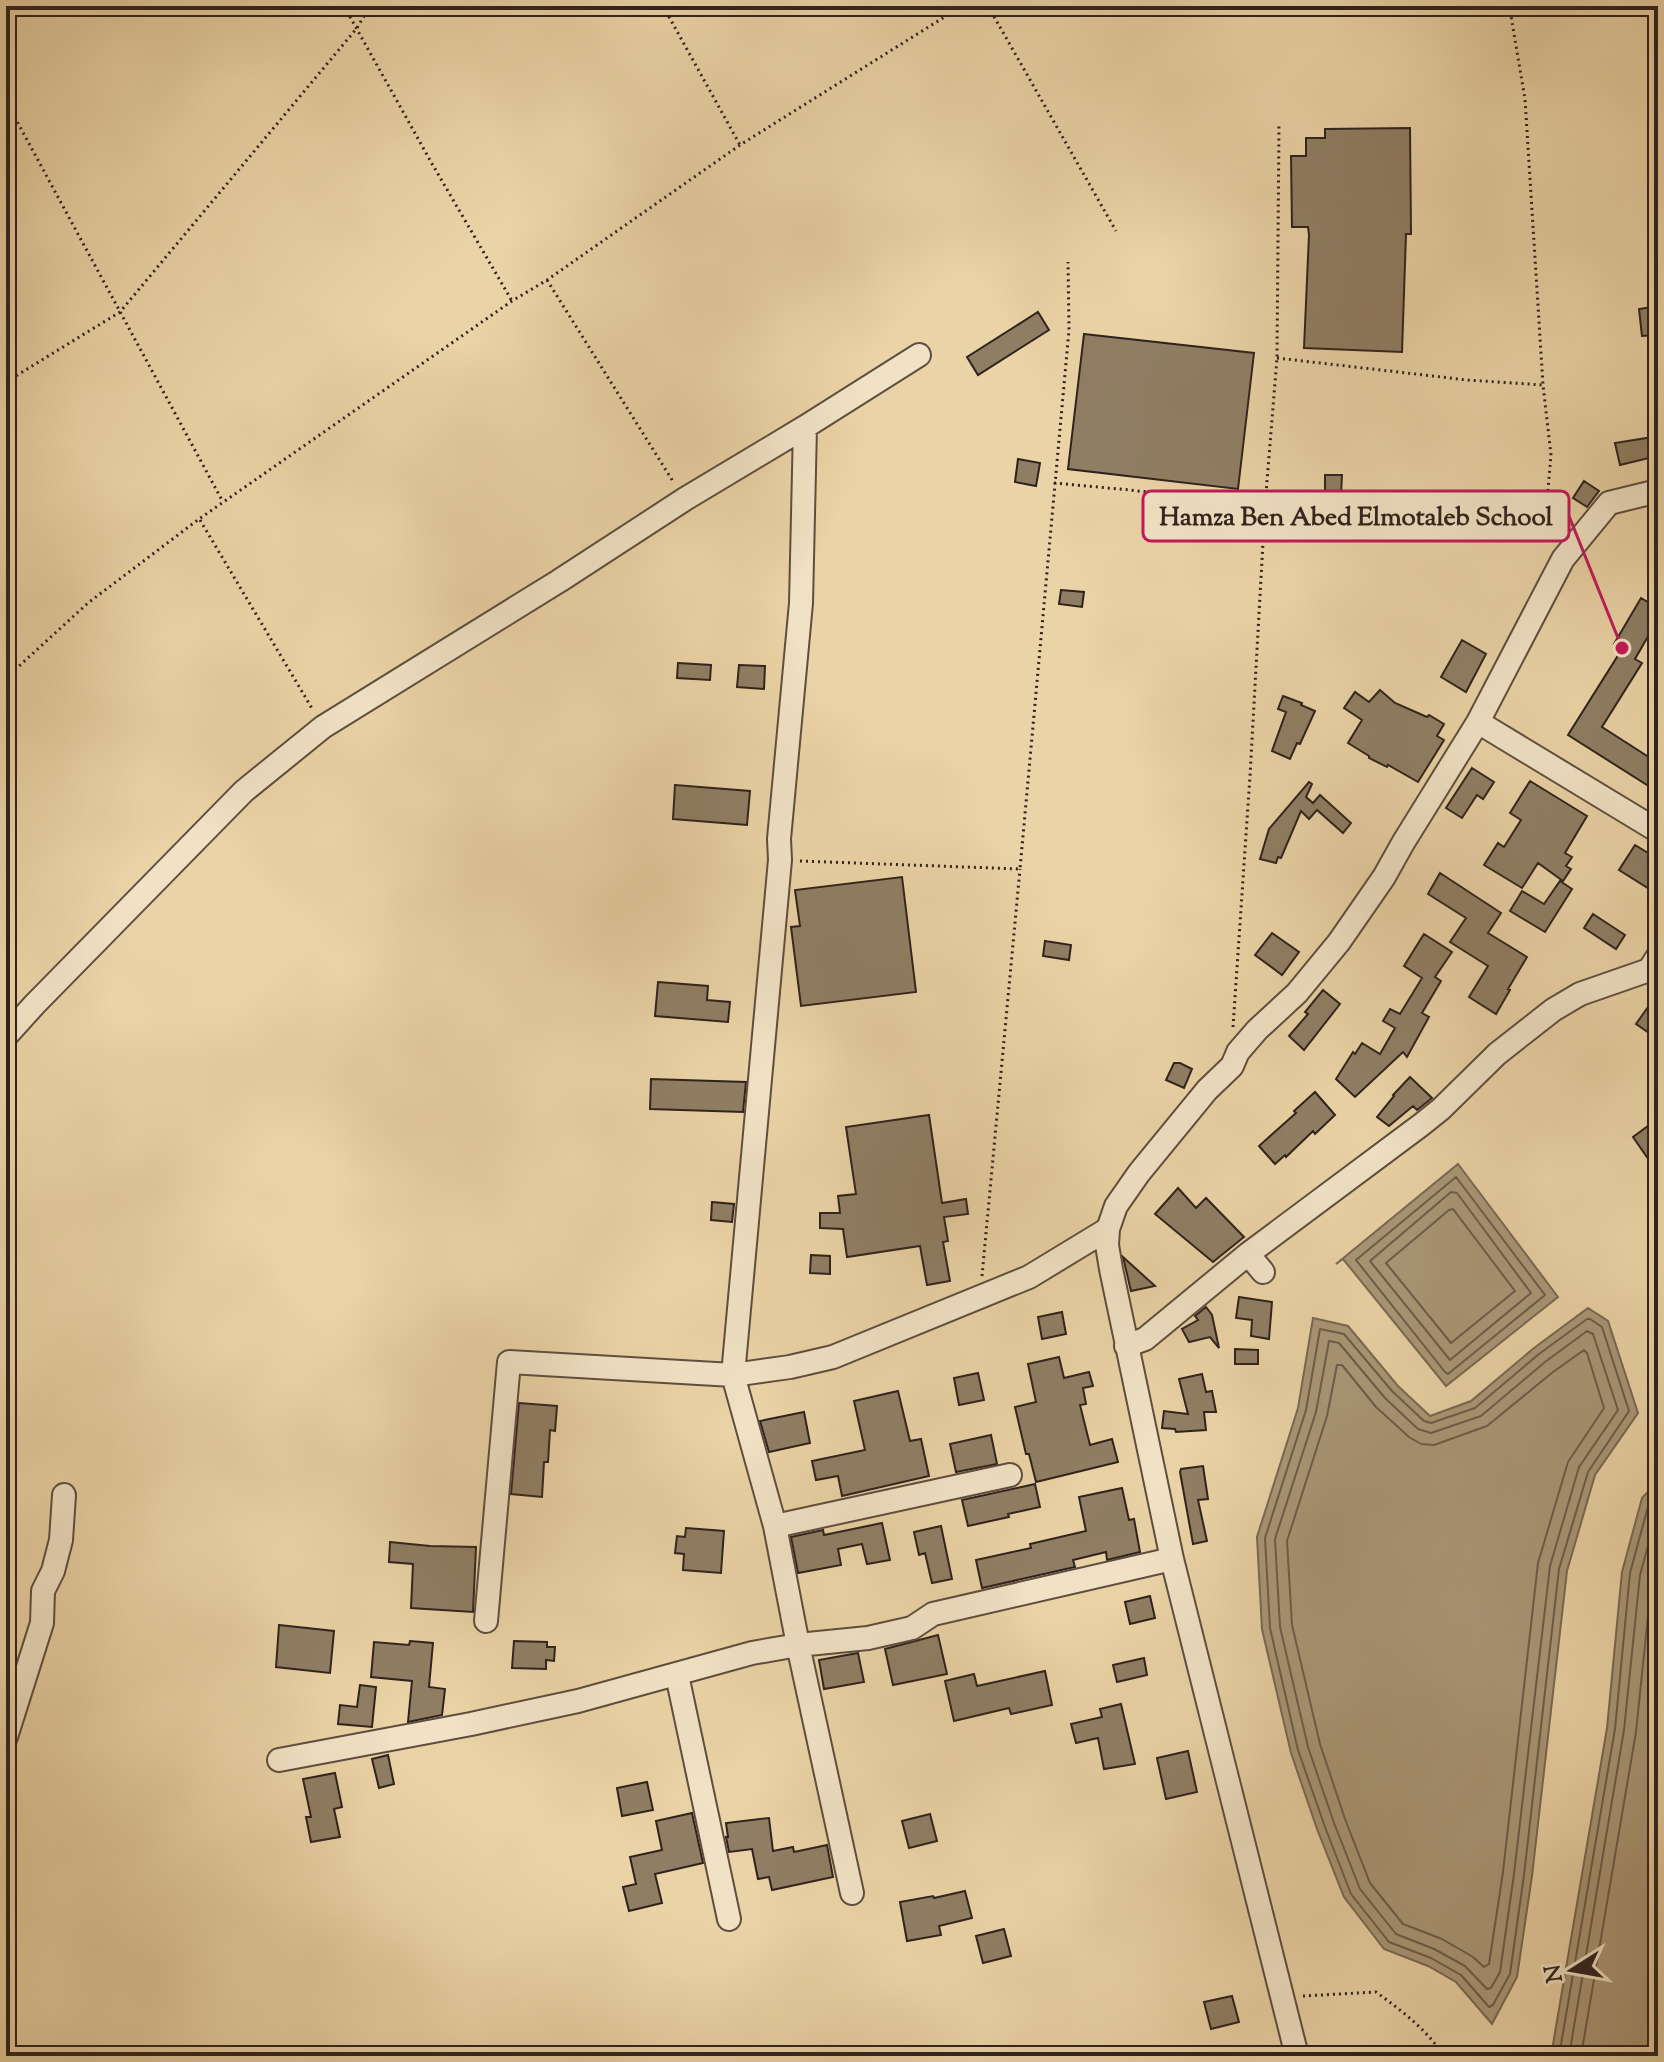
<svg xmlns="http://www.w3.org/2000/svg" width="1664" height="2062" font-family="'Sorts Mill Goudy',serif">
<rect width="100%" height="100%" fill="#ead3a6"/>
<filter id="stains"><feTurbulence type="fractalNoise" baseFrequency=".0025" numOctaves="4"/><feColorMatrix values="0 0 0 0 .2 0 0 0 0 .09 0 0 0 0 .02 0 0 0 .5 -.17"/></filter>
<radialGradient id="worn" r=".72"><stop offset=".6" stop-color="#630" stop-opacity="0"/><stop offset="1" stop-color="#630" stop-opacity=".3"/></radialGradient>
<path fill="#aa9777" stroke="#796853" stroke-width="2" d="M 1458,1164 L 1558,1297 L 1446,1386 L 1343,1259 L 1336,1264 Z
M 1588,1308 L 1608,1321 L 1638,1413 L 1595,1475 L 1567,1571 L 1532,1876 L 1517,1977 L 1492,2024 L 1456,1982 L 1428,1966 L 1384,1949 L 1344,1897 L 1317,1829 L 1291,1753 L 1262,1629 L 1257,1537 L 1298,1408 L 1313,1318 L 1348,1326 L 1398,1386 L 1430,1416 L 1471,1401 L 1534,1348 Z
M 1658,1481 L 1658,2056 L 1551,2056 L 1607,1728 L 1622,1572 L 1642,1498 Z"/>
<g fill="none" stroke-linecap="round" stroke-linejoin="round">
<path stroke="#6c5c4a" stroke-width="2" d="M 1456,1177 L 1545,1295 L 1448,1374 L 1445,1372 L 1356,1260 Z
M 1451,1192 L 1457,1193 L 1531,1293 L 1450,1360 L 1370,1261 Z
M 1453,1209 L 1515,1291 L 1451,1343 L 1386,1263 L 1449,1210 Z
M 1587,1319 L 1590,1319 L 1602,1327 L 1629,1411 L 1588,1472 L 1559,1569 L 1524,1875 L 1510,1974 L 1493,2005 L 1489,2007 L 1461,1975 L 1431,1958 L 1389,1942 L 1351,1894 L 1325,1827 L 1298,1750 L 1270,1628 L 1265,1538 L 1306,1410 L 1320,1329 L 1344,1334 L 1392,1391 L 1424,1421 L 1431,1423 L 1475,1408 L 1539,1354 Z
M 1587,1331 L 1593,1334 L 1618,1410 L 1579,1467 L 1550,1566 L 1514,1874 L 1500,1972 L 1491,1988 L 1487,1989 L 1465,1966 L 1434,1949 L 1396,1934 L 1360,1889 L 1334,1823 L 1308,1747 L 1280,1627 L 1275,1539 L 1316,1412 L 1329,1341 L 1339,1343 L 1385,1398 L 1418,1429 L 1431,1433 L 1481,1416 L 1545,1362 Z
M 1584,1350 L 1587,1353 L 1604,1408 L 1568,1462 L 1538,1563 L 1503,1872 L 1489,1964 L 1484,1967 L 1473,1957 L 1442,1939 L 1403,1924 L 1370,1883 L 1345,1819 L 1320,1744 L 1292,1625 L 1287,1541 L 1327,1416 L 1337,1365 L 1342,1365 L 1376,1407 L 1409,1437 L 1421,1444 L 1434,1445 L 1487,1426 L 1553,1372 Z
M 1559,2056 L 1615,1729 L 1630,1573 L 1649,1503 L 1658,1493
M 1569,2056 L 1624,1730 L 1640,1575 L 1658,1509
M 1581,2056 L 1636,1732 L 1652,1577 L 1658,1554"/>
</g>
<path fill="#907e64" stroke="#2f221d" stroke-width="2" d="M 1410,128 L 1411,234 L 1406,234 L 1402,352 L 1304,348 L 1309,235 L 1308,227 L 1292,227 L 1291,156 L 1306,156 L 1306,138 L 1325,138 L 1325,129 Z
M 1652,307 L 1655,335 L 1642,336 L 1639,309 Z
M 1038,312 L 1049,330 L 978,375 L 967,357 Z
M 1084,334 L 1254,353 L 1238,489 L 1068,469 Z
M 1653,437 L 1657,456 L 1620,465 L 1615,443 Z
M 1018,459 L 1040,463 L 1036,486 L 1015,482 Z
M 1325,475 L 1342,475 L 1341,495 L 1325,495 Z
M 1584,481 L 1599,491 L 1587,507 L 1573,498 Z
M 1061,590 L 1084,592 L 1082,607 L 1059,604 Z
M 1641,598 L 1658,608 L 1658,619 L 1635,659 L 1642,663 L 1602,727 L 1658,763 L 1658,792 L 1568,735 L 1622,649 L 1614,644 Z
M 1462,640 L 1486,654 L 1466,692 L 1441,677 Z
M 678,663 L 711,665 L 710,680 L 677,678 Z
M 739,665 L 765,666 L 764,689 L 737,687 Z
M 1380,690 L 1395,703 L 1427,717 L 1429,715 L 1444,724 L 1437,736 L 1444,740 L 1418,782 L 1388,765 L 1387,767 L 1369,758 L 1369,756 L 1348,743 L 1362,720 L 1344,708 L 1355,692 L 1369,702 Z
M 1283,696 L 1302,703 L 1301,705 L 1315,711 L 1300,744 L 1297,743 L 1290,759 L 1272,751 L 1286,712 L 1278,709 Z
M 1472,768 L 1494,782 L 1483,799 L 1477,795 L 1462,818 L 1446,808 Z
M 1530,781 L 1587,816 L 1565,853 L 1572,857 L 1566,866 L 1571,869 L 1563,881 L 1538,863 L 1522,888 L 1484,865 L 1498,843 L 1504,847 L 1521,820 L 1510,813 Z
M 1309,782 L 1312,784 L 1306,797 L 1313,803 L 1320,795 L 1351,823 L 1343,833 L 1317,810 L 1309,819 L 1301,811 L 1281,858 L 1278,857 L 1276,863 L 1260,859 L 1269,829 Z
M 675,785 L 750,791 L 747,825 L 673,819 Z
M 1635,845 L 1658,859 L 1658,878 L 1651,890 L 1619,870 Z
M 1440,873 L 1501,913 L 1488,933 L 1527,957 L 1508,989 L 1510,990 L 1496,1014 L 1469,997 L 1488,966 L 1450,942 L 1466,918 L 1428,894 Z
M 902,877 L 916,992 L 801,1006 L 791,927 L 800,926 L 795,890 Z
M 1560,881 L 1572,889 L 1545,932 L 1510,911 L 1522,891 L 1544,904 Z
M 1593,914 L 1625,935 L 1616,949 L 1584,928 Z
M 1272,933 L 1299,952 L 1282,975 L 1255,955 Z
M 1424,934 L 1452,952 L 1435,977 L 1441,981 L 1422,1013 L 1429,1017 L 1407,1057 L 1403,1052 L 1355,1097 L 1336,1079 L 1353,1052 L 1355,1054 L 1362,1043 L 1380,1054 L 1395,1028 L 1383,1021 L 1390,1009 L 1400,1014 L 1422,978 L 1404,966 Z
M 1045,941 L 1071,945 L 1069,960 L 1043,956 Z
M 658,982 L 708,986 L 707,1000 L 730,1002 L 728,1022 L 655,1016 Z
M 1323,990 L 1340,1004 L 1304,1050 L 1289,1036 L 1308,1014 L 1305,1012 Z
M 1658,993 L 1658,1039 L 1636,1024 Z
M 1174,1063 L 1180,1063 L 1192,1069 L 1184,1088 L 1166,1080 Z
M 1410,1077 L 1432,1098 L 1417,1110 L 1413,1106 L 1389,1126 L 1377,1117 L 1394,1096 L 1393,1095 Z
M 651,1079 L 746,1082 L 743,1112 L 650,1109 Z
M 1315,1092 L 1335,1115 L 1315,1134 L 1313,1131 L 1286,1157 L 1285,1155 L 1275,1164 L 1259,1146 L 1296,1113 L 1294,1111 Z
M 929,1115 L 942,1203 L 966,1199 L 968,1214 L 944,1217 L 948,1241 L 943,1242 L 950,1281 L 927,1285 L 920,1246 L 847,1257 L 843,1229 L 820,1228 L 820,1213 L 840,1213 L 838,1196 L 856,1194 L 846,1127 Z
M 1648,1126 L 1658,1141 L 1658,1173 L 1633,1137 Z
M 1178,1188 L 1196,1208 L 1206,1198 L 1244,1237 L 1213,1262 L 1155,1214 Z
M 712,1202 L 734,1204 L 732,1222 L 711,1220 Z
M 811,1255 L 830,1256 L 830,1274 L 810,1273 Z
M 1123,1257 L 1155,1286 L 1131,1291 Z
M 1239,1297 L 1272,1302 L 1269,1339 L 1251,1336 L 1252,1320 L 1236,1318 Z
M 1206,1307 L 1212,1315 L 1219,1348 L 1210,1337 L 1189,1342 L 1182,1329 L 1198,1320 L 1195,1316 Z
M 1062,1312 L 1066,1334 L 1042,1339 L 1038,1317 Z
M 1235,1349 L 1258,1350 L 1258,1364 L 1235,1364 Z
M 1059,1357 L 1064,1378 L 1089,1372 L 1093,1386 L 1083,1388 L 1086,1404 L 1080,1405 L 1090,1445 L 1112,1439 L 1118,1462 L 1036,1482 L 1029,1454 L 1026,1454 L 1015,1407 L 1036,1402 L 1028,1364 Z
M 978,1373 L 984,1400 L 959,1405 L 954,1378 Z
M 1202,1374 L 1206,1392 L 1212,1391 L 1216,1412 L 1204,1412 L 1206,1430 L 1176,1432 L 1175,1429 L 1162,1428 L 1164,1411 L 1188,1414 L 1179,1379 Z
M 898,1391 L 910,1441 L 921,1439 L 929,1476 L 842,1496 L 838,1476 L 816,1480 L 812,1461 L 865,1450 L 854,1401 Z
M 519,1403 L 557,1406 L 555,1431 L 550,1430 L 548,1462 L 544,1462 L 542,1497 L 511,1494 Z
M 804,1412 L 810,1443 L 769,1452 L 760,1421 Z
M 991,1435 L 997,1464 L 956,1472 L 950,1444 Z
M 1203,1466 L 1208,1499 L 1198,1500 L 1207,1541 L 1193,1544 L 1180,1472 L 1181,1469 Z
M 1035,1484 L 1040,1507 L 1008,1514 L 1009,1517 L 968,1526 L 962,1500 Z
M 1122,1488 L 1129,1520 L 1134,1519 L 1140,1552 L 1107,1560 L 1106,1552 L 1073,1560 L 1075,1567 L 982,1588 L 976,1560 L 1031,1548 L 1030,1544 L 1086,1531 L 1079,1497 Z
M 882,1523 L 890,1560 L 867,1564 L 862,1544 L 838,1549 L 841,1565 L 798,1573 L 791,1537 L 823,1530 L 824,1535 Z
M 941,1526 L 952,1579 L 932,1583 L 925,1553 L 919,1555 L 914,1532 Z
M 686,1528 L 724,1531 L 721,1573 L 683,1570 L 684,1554 L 675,1553 L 677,1536 L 685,1537 Z
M 390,1542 L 430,1546 L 476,1547 L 473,1612 L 411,1608 L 413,1564 L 389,1562 Z
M 1150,1596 L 1155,1618 L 1130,1624 L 1125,1602 Z
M 279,1625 L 334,1631 L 330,1673 L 276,1667 Z
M 938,1635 L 947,1674 L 893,1685 L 885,1649 Z
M 410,1641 L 433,1643 L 429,1687 L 445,1689 L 442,1715 L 408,1722 L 412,1681 L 371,1677 L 374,1642 L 409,1645 Z
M 514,1641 L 547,1642 L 547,1647 L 555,1647 L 554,1661 L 546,1660 L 546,1669 L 512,1668 Z
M 858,1653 L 864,1682 L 824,1689 L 819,1660 Z
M 1144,1658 L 1147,1675 L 1117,1682 L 1113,1665 Z
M 1045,1671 L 1052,1705 L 1011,1714 L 1009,1708 L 954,1721 L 945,1681 L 974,1674 L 977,1686 Z
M 360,1685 L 376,1687 L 372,1727 L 338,1724 L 340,1705 L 357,1707 Z
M 1121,1704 L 1135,1764 L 1104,1769 L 1098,1738 L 1076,1743 L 1071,1724 L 1102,1717 L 1100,1709 Z
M 1188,1751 L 1197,1792 L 1166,1799 L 1157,1758 Z
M 388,1755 L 394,1784 L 379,1788 L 372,1759 Z
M 335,1773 L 342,1807 L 334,1809 L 340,1837 L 311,1842 L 306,1817 L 311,1817 L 303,1779 Z
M 647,1782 L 653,1810 L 622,1816 L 617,1788 Z
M 692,1813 L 703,1863 L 655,1874 L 662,1903 L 629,1911 L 623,1887 L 636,1884 L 630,1857 L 662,1850 L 656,1821 Z
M 930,1814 L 937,1841 L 909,1848 L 902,1821 Z
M 769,1818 L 773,1851 L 793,1847 L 794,1852 L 827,1845 L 833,1877 L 772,1890 L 769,1877 L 758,1879 L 752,1849 L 729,1852 L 726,1837 L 728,1837 L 726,1823 Z
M 965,1891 L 972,1918 L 939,1926 L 941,1935 L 907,1941 L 900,1902 L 933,1896 L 934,1898 Z
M 1004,1929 L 1011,1956 L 983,1963 L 976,1936 Z
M 1232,1996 L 1239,2022 L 1211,2029 L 1204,2002 Z"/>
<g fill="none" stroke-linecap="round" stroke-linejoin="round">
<g stroke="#5e4e3f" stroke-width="26">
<path id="minor" d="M 805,427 L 801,603 L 779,839 L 780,860 L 733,1375 L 775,1526 L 798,1645 L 852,1893
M 1478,722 L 1658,831
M 6,1036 L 35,1004 L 244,791 L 323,727 L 559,581 L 685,499 L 805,427 L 919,355
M 1248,1254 L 1263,1272
M 1126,1346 L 1145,1339 L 1248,1254 L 1421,1125 L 1441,1109 L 1497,1054 L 1553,1010 L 1580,994 L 1649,970 L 1658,956
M 775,1526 L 1010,1475
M 486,1621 L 509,1362 L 733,1375 L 790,1367 L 833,1357 L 1029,1277 L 1108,1229
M 677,1675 L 729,1919
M 6,1737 L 42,1623 L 43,1591 L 53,1571 L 61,1540 L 64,1495
M 279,1760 L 471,1724 L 578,1701 L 752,1653 L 798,1645 L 868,1638 L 912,1628 L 933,1614 L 1172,1559
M 1297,2056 L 1172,1559 L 1111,1269 L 1107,1245 L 1108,1229 L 1116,1206 L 1139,1173 L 1207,1090 L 1232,1066 L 1238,1052 L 1257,1030 L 1297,993 L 1339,942 L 1384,877 L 1403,843 L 1478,722 L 1563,559 L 1609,503 L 1658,491"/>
</g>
<path stroke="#2f221d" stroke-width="3" stroke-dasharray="2 4" stroke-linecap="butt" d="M 344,6 L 431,162 L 512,301
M 663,6 L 740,145
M 988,6 L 1116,231
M 1507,6 L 1511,16 L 1525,99 L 1543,385 L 1551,455 L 1545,524 L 1552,538
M 6,101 L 223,502
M 547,280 L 674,483
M 1277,358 L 1467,380 L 1543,385
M 6,382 L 120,312 L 357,28 L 370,6
M 1054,483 L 1130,490 L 1265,506
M 200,520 L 313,710
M 6,678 L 88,603 L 199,519 L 512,301 L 547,280 L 740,145 L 962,6
M 800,861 L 1020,869 L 1069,330 L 1068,262
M 1233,1027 L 1250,776 L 1265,506 L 1277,358 L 1279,124
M 982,1276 L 1020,869
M 1303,1996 L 1376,1992 C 1402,2011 1426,2029 1444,2056"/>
<use href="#minor" stroke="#f1e2c5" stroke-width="22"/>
</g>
<path fill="none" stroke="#c2185b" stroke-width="3" d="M1622 648L1569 516"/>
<circle fill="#c2185b" stroke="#f1e2c5" stroke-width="3" cx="1622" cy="648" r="8"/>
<rect fill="#f1e2c5" stroke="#c2185b" stroke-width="3" x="1143" y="491" width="426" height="50" rx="8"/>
<g font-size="26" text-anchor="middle" font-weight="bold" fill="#2f221d">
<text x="1356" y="525">Hamza Ben Abed Elmotaleb School</text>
</g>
<rect width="1664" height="2062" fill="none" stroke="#ead3a6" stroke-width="32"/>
<rect x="8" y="8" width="1648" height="2046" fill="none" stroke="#2f221d" stroke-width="4"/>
<rect x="16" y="16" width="1632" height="2030" fill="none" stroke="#2f221d" stroke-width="2"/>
<g transform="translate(1572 1970) rotate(259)" stroke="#f1e2c5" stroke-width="6" paint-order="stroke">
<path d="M0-6L14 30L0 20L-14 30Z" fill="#2f221d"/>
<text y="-12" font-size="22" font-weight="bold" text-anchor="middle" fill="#2f221d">N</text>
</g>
<rect width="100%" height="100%" filter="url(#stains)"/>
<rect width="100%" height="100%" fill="url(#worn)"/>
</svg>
